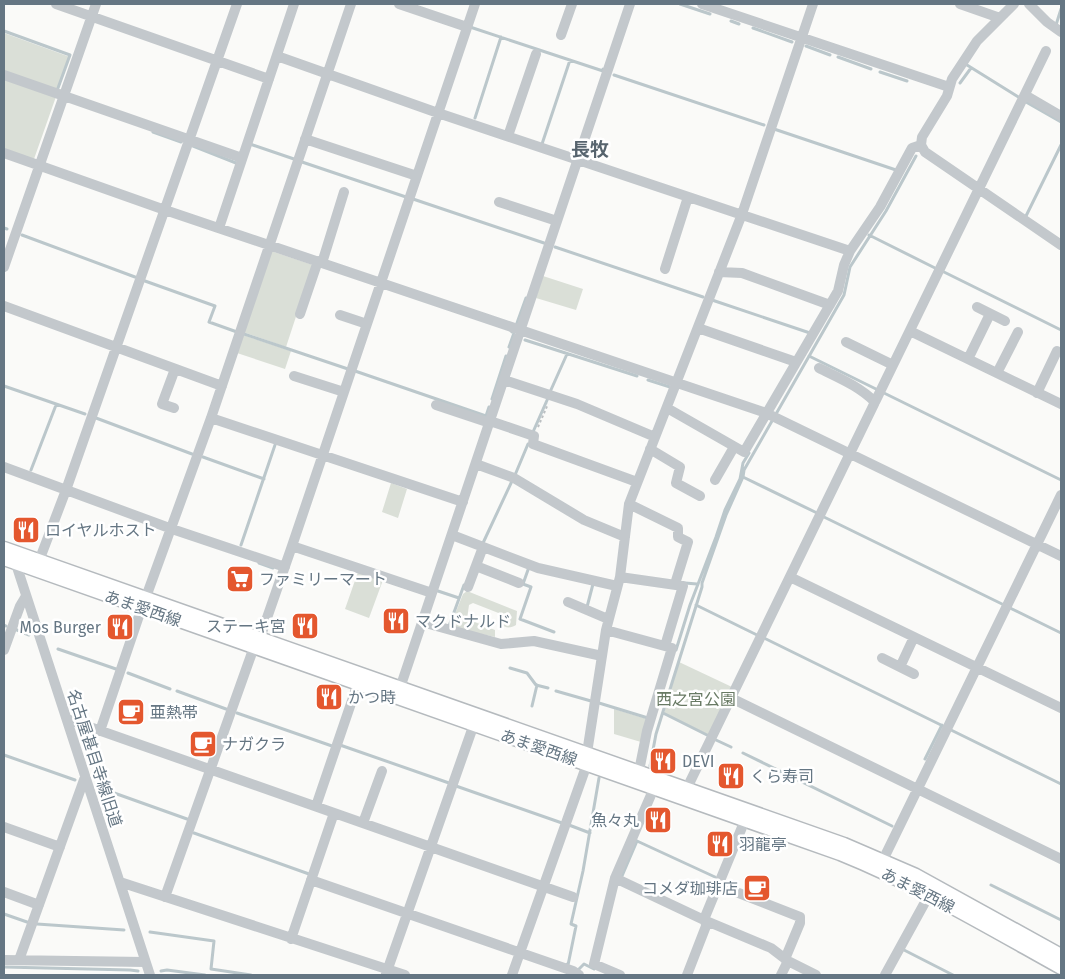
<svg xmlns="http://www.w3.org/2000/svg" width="1065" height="979" font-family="'Fira Sans','Noto Sans JP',sans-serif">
<rect width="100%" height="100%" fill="#fafaf8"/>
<path fill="#dadfd7" d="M 4,33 L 70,57 L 34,159 L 4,149 Z
M 271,251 L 313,265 L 286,347 L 243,332 Z
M 543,276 L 583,289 L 576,310 L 536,298 Z
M 243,335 L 291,351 L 285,369 L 237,353 Z
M 391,483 L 407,489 L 398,518 L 382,512 Z
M 358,572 L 383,580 L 369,618 L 345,609 Z
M 467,591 L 517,611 L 516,625 C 511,628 505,629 501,623 L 501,614 L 473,603 L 469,605 L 467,619 L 495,630 L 495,637 L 454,628 L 451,624 L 463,594 Z
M 679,662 L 732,687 L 709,735 L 664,713 Z
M 614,709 L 647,719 L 641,742 L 614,734 Z"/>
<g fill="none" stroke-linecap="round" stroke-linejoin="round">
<path stroke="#bbc7cb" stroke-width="3" d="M 680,4 L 710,14
M 731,21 L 739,24
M 1056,25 L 1061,9
M 470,27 L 603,71 L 603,69
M 753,28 L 792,42
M 4,31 L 70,55 L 58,88
M 806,46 L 830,55
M 838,57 L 871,69
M 967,65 L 1020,98
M 880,72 L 907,81
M 614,75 L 764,125
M 960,83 L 971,68
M 1026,102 L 1061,122
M 475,118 L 501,37
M 774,129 L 896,170
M 153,132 L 181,142
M 250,144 L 294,159
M 542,144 L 570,60
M 193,146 L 236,163
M 302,162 L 406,197
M 413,199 L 544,243
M 1026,216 L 1061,145
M 4,228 L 7,229
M 22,235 L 135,277
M 869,235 L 937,269
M 555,247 L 703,297
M 944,272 L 1061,330
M 145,281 L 215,306 L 209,322 L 237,332
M 712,300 L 810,333
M 517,323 L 526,298
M 244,334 L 348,369
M 525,340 L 637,376
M 509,347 L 514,333 L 512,332
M 809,356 L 878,390
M 355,371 L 486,416 L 489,407
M 648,380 L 670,387
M 4,386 L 85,414
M 550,392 L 567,354
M 884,393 L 1061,480
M 492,399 L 506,356
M 96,418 L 192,454
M 533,432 L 548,398
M 203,457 L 264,479
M 31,470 L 56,405
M 515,475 L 528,444
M 743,477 L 817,513
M 824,517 L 1002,604
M 483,543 L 512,481
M 241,545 L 275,445
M 259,563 L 273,568
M 529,567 L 523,584 L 531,587 L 520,619 L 554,632
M 685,583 L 697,584
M 438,591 L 459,598
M 696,605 L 757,635
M 587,607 L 593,584
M 1010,608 L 1061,633
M 4,625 L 6,626
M 449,626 L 464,585
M 17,630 L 29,635
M 764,638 L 943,726
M 58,649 L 116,669
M 676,650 L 690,605 L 716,537 L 725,510 L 740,479 L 743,463 L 749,453
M 510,668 L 527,673 L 536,685 L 548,688
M 128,673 L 170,689
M 177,691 L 226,709
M 556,691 L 591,701
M 599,703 L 648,718
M 532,706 L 537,685
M 237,713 L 332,746
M 663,713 L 709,736
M 951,730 L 1061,784
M 716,740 L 731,747
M 340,745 L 449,783
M 743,753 L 892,826
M 4,755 L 75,780
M 925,759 L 942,725
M 650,766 L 656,734 L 702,587 L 702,583 L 726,515 L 743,477 L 744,470 L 844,295 L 850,267 L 886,211 L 916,156
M 456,786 L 562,823
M 103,789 L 187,819
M 569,825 L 590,833
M 194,833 L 309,874
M 622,876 L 637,841 L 715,877
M 991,885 L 1061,920
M 4,914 L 27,922
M 37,924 L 124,930
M 150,932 L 214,941 L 211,969 L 251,975
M 904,950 L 953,975
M 567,964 L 568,965 L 576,926 L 571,924 L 583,871 L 599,778
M 4,967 L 130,970 L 138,971
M 578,970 L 584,964 L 594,969
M 161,971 L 167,970 L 205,975"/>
<g stroke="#b5babe" stroke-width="15">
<path id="major" d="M 4,548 L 844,844 L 916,875 L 1061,955
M 4,559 L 840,854 C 917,885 989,928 1061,968"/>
</g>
<path stroke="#bbbfc2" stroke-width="2" stroke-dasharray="2.5 2.5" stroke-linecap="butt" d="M 538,427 L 548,404"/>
<path stroke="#c3c8cc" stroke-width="10" d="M 56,4 L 269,79
M 399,4 L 467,27
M 702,4 L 949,87
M 960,4 L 1000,18 L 977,41 L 952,79 L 947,96 L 922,137 L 921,145 L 925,152 L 1061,245
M 1029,4 L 1047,22 L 1061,32
M 1000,18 L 1014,4
M 561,35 L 572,4
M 277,56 L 438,113 L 850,251
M 4,75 L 242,158
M 1025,95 L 1061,116
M 508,136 L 536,54
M 305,139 L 417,176
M 4,153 L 165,210 L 766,413 L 1061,556
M 499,202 L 557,221
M 219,228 L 294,4
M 322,263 L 344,192
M 4,267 L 96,4
M 665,269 L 688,197
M 719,272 L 742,273 L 830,305
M 4,306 L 222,386
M 977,307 L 1005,321
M 300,314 L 318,261
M 340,315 L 367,324
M 698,328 L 796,362
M 910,331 L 1061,404
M 846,342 L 893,365
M 968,359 L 990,314
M 819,368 C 839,378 859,386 875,402
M 997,373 L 1018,332
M 294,376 L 344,392
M 504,380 L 577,404 L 655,437
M 1037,393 L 1057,351
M 436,405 L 490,423
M 174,408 L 162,404 L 175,369
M 667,408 L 744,452 L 838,291 L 844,265 L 850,251 L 880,207 L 912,148 L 921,145
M 211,418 L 463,502
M 490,421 L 534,436 L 533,444 L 637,482
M 650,449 L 680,467 L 676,483 L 700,496
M 476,464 L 514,478 L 584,520 L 625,537
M 4,467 L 172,529 L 285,567
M 715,480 L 734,447
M 629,504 L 678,528 L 678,537 L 688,542 L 675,584
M 452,535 L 538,568 L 617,586
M 292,546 L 432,593
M 14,558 L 150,975
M 39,561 L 66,490 L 237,4
M 476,566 L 519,583
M 620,577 L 683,586 L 665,646
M 790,577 L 1061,708
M 468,587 L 483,547
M 146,597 L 211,418 L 351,4
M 568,602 L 608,619
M 422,622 L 501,644 L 534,641 L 602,656
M 606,630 L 672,648 L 647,731 L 639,771
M 260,638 L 292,546 L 475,4
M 4,650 L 20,606 L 26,596
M 882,658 L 914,674
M 900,667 L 914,637
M 398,694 L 630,4
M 731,698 L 1061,859
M 67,719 L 573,897
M 100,731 L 142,607
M 687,788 L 1046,51
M 316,806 L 358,683
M 363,823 L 382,771
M 4,827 L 60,847
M 883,860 L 1061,495
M 615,878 L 704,920 L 771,948 L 788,961 L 816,975
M 311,880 L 573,971 L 579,975
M 120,882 L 405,975
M 718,885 L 800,917 L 800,923 L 785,959
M 4,892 L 39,905
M 165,897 L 254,647
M 291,939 L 334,813
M 4,960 L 145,962
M 19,960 L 85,777
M 386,974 L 474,724
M 512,975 L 587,764 L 587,753 L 606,630 L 620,577 L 629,504 L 742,214 L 813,4
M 620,975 L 594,964 L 615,878 L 654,788
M 687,975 L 706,926 L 705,917 L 745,820
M 781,975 L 788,961
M 885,975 L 929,895"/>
<use href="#major" stroke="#fff" stroke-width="12"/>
</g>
<defs>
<g id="restaurant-square" transform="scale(1.4375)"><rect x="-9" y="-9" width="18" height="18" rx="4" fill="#e4572e" stroke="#fff"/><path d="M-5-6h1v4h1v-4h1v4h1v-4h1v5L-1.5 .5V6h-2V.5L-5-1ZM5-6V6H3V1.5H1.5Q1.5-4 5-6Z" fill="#fff"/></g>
<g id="supermarket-square" transform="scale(1.4375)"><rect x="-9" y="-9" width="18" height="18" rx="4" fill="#e4572e" stroke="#fff"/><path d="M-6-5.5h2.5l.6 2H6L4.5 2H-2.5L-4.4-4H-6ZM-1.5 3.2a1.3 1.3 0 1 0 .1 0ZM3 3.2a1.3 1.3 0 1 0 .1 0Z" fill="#fff"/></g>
<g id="cafe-square" transform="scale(1.4375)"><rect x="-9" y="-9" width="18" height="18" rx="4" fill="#e4572e" stroke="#fff"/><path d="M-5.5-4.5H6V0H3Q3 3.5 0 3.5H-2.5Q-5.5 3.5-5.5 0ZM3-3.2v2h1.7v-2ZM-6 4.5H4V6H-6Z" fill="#fff"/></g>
</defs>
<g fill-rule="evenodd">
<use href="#restaurant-square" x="26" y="530"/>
<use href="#supermarket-square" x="240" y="579"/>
<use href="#restaurant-square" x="396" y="621"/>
<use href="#restaurant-square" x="305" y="626"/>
<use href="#restaurant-square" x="120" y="627"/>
<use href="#restaurant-square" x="329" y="697"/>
<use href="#cafe-square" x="131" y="712"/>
<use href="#cafe-square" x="203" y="744"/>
<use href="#restaurant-square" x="663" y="761"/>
<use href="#restaurant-square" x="731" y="776"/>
<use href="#restaurant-square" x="658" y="820"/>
<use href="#restaurant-square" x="720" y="844"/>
<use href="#cafe-square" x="757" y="888"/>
</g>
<g text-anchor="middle" stroke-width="5" stroke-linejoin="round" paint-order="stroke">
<g font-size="16" fill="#657683" stroke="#fff" text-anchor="start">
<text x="45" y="536">ロイヤルホスト</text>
<text x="259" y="585">ファミリーマート</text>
<text x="415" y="627">マクドナルド</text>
<text x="286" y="632" text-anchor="end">ステーキ宮</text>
<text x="101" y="633" text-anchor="end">Mos Burger</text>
<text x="348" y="703">かつ時</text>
<text x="150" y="718">亜熱帯</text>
<text x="222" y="750">ナガクラ</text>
<text x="682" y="767">DEVI</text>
<text x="750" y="782">くら寿司</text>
<text x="639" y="826" text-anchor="end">魚々丸</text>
<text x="739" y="850">羽龍亭</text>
<text x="738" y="894" text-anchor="end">コメダ珈琲店</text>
</g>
<g font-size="16" fill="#657683" stroke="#fff">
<text transform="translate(143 608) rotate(19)" y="6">あま愛西線</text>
<text transform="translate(539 747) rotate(19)" y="6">あま愛西線</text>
<text transform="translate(95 758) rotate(72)" y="6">名古屋甚目寺線旧道</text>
<text transform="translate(918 890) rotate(27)" y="6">あま愛西線</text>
</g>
<g font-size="16" fill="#687a64" stroke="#fff">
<text x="696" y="705">西之宮公園</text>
</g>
<g font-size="19" font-weight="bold" fill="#57646e" stroke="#fff">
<text x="590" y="156">長牧</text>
</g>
</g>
<rect width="1065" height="979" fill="none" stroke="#657683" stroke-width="10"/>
</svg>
